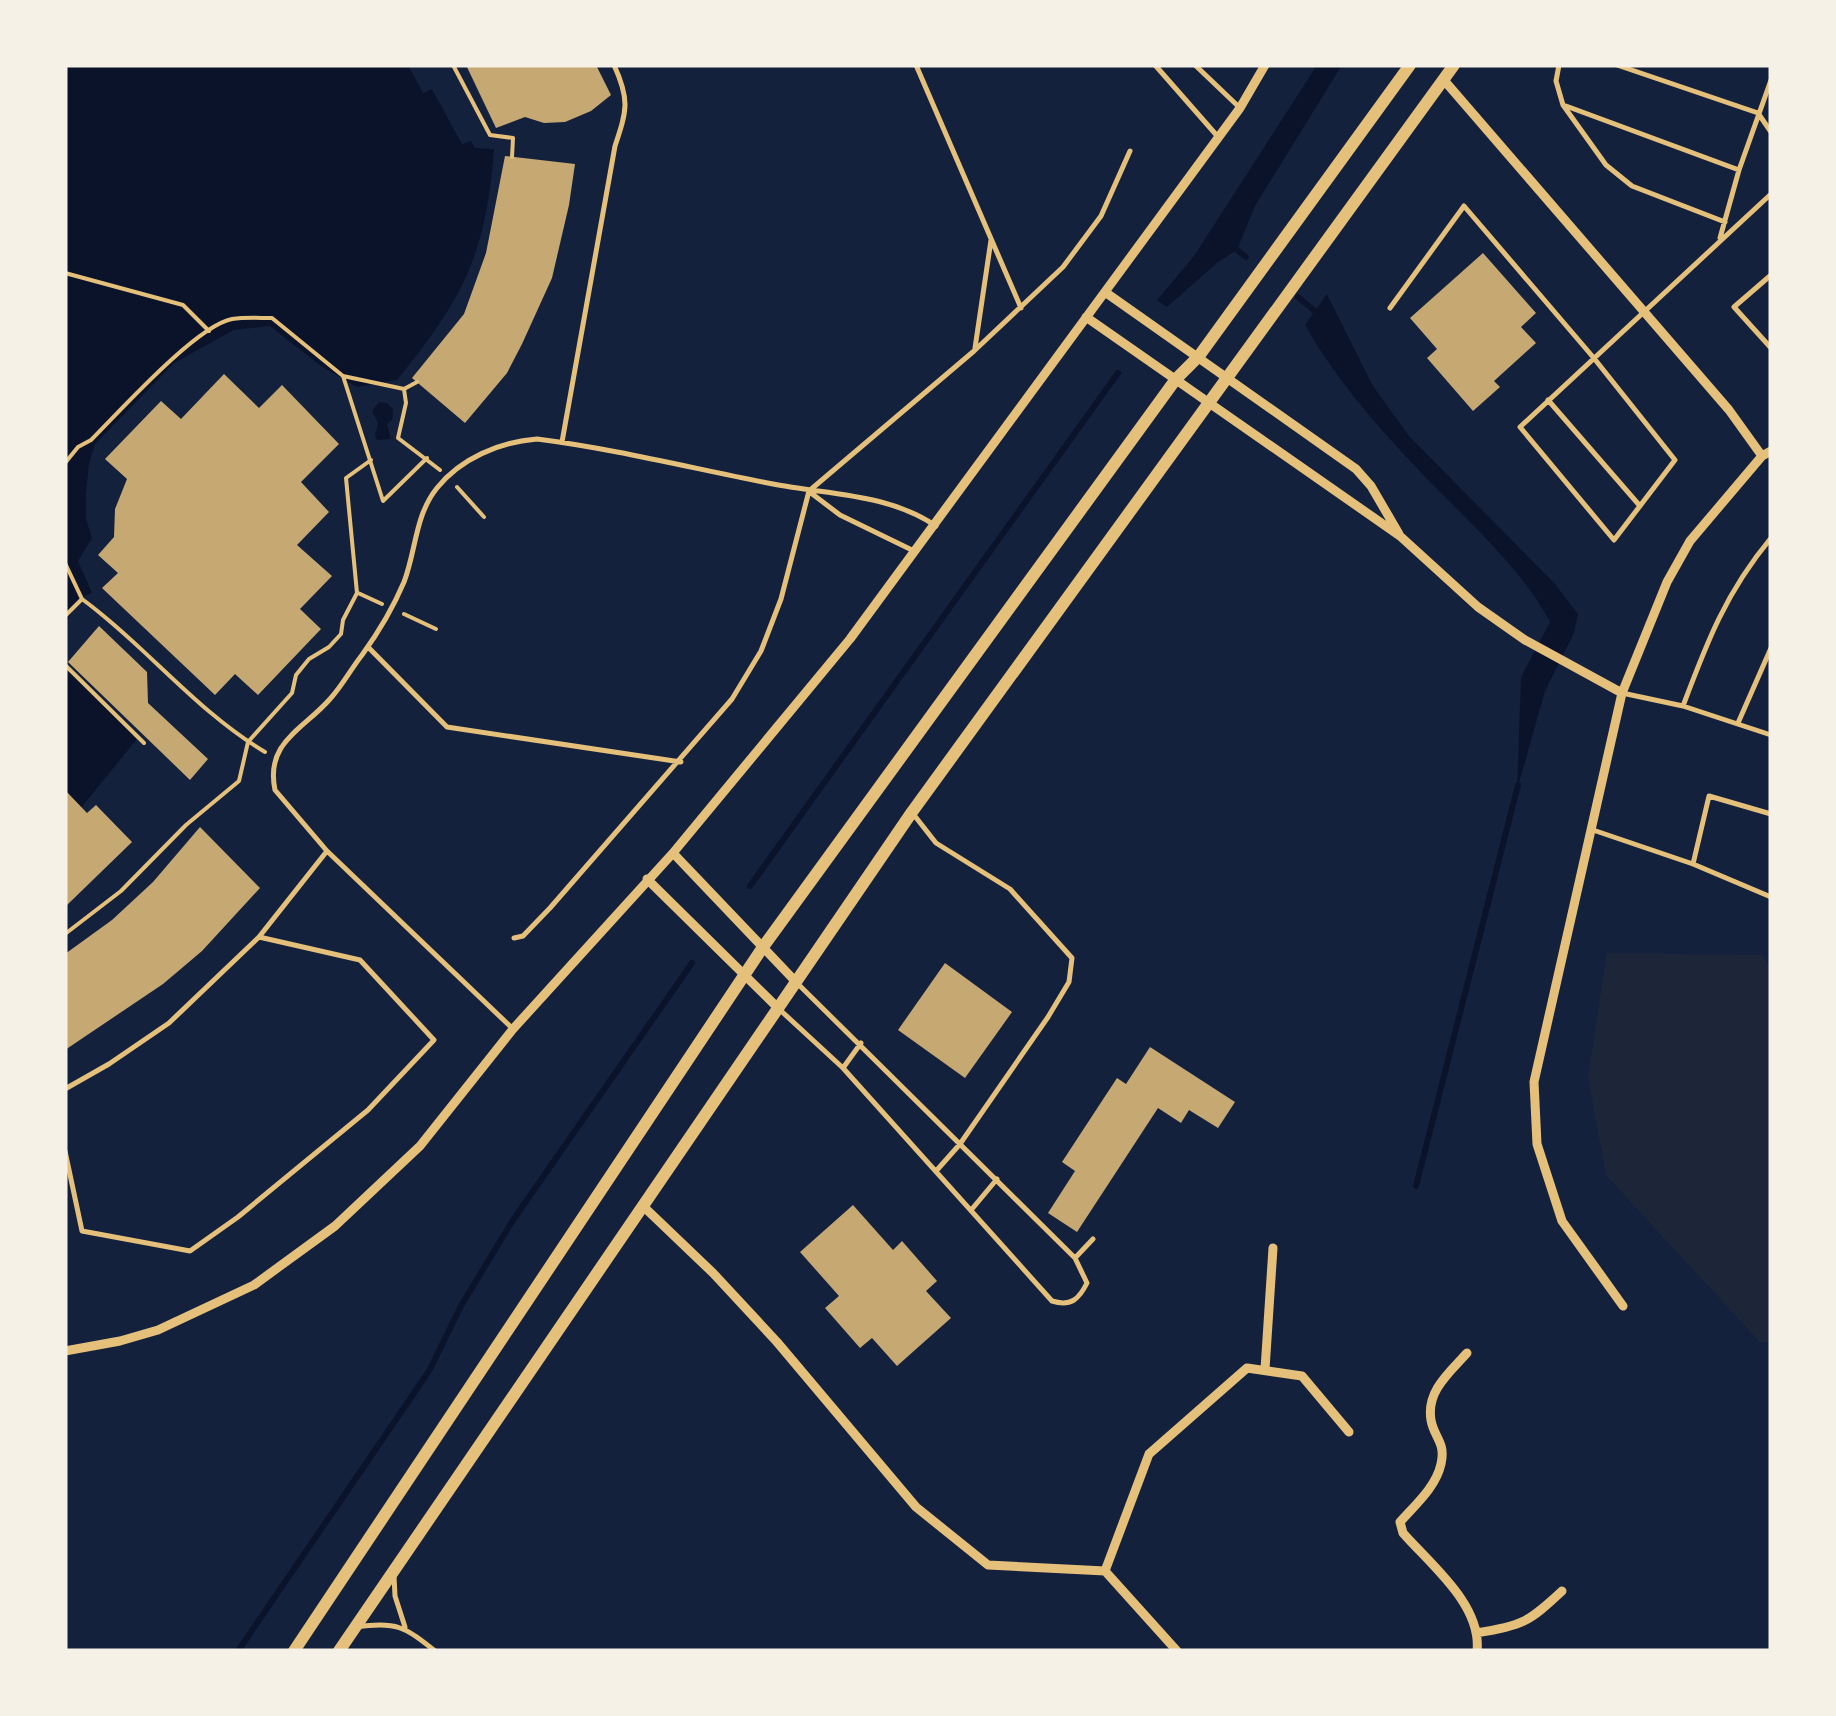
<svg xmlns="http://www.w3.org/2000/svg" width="1836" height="1716" font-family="Barlow,sans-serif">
<rect width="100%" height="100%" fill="#14213d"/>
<path fill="#1d2539" d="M 1607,953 L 1761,955 L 1771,968 L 1771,1342 L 1760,1342 L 1606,1175 L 1588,1077 Z"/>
<path fill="#0b132b" d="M 65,65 L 408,65 L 423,93 L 432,89 L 462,144 L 471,141 L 475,148 L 494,149 C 486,255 463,299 397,380 L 357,387 L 321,366 L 270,326 L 234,330 L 174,363 L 95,444 L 89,464 L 86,493 L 86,519 L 92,538 L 78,561 L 92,593 L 80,598 L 65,624 Z
M 1317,65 L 1342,65 L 1255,206 L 1237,250 L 1218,262 L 1167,307 L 1157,300 L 1194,256 Z
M 1327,294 L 1373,386 L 1409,436 L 1555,584 L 1578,614 L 1574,633 L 1545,691 L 1517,790 L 1521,677 L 1550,622 C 1517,561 1461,516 1414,465 C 1374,423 1334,376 1305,325 Z
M 379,402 L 387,403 L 393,409 L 392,420 L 387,424 L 391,439 L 377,440 L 375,435 L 378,423 L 372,411 Z
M 65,667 L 137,739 L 76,814 L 65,805 Z"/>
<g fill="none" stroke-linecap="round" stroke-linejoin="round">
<path stroke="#0b132b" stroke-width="6" d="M 1231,245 L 1246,257
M 1298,297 L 1317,313
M 750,886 L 1118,373
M 1416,1186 L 1518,785
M 238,1651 L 429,1371 L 462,1304 L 513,1220 L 692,963"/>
</g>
<path fill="#c6a872" d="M 466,65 L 596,65 L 611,95 L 591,111 L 565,122 L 544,123 L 525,117 L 496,128 Z
M 505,156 L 575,164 L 569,205 L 552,278 L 522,344 L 507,373 L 465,423 L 412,378 L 464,314 L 486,253 Z
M 1483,253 L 1536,313 L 1521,327 L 1536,343 L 1494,381 L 1500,387 L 1473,411 L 1427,358 L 1437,349 L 1410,318 Z
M 224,374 L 259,408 L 282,385 L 339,444 L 301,482 L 329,512 L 297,545 L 332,576 L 300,609 L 321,629 L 258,695 L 235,674 L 215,695 L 102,588 L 118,573 L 98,555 L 114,537 L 115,509 L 127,479 L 105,459 L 161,401 L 181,419 Z
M 99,626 L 147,672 L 148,703 L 208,759 L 190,780 L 68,662 Z
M 65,790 L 87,813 L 96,805 L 132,842 L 65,907 Z
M 200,827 L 260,888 L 202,951 L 163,984 L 65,1050 L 65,954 L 112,920 L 153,882 Z
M 945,963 L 1012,1012 L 965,1078 L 898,1030 Z
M 1150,1047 L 1235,1102 L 1218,1128 L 1189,1110 L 1181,1123 L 1158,1108 L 1077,1232 L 1048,1213 L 1075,1171 L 1062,1162 L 1117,1078 L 1126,1084 Z
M 853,1205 L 893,1250 L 902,1241 L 937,1281 L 926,1291 L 951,1318 L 897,1366 L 872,1338 L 860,1348 L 825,1308 L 839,1296 L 800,1252 Z"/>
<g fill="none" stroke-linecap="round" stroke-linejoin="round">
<path stroke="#e5c07b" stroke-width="4" d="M 453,65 L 490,135 L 513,138 L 512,157
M 65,273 L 183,305 L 209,331
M 343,376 L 383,501 L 427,458
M 404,389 L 417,382
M 65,463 L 78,447 L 91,440 C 120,411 196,326 232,319 C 245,317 259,318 272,318 L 343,376 L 404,389 L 406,403 L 398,438 L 440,470
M 457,487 L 484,517
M 65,563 L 82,599 L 65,616
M 358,593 L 382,604
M 82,599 C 146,646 196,711 265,752
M 404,614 L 436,629
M 65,665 L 144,743
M 65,934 L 121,891 L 186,825 L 239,781 L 248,742 L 292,693 L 296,675 L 309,659 L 329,647 L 341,634 L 343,620 L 357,593 L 346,478 L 371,460"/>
<path stroke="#e5c07b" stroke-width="5" d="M 916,65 L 1021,308
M 1155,65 L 1219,138
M 1195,65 L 1240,108
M 1559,65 L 1556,81 L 1563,105 L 1606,165 L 1632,186 L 1725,222
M 1617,65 L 1758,113 L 1771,132
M 1566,106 L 1739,170
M 1720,238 L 1739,170 L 1771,80
M 1771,275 L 1734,307 L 1771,348
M 1390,308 L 1464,206 L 1593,357 L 1675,460 L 1614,540 L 1520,427 L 1771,194
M 975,348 L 991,240
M 1548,400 L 1640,506
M 562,442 L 615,146 C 627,110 630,100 614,65
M 811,493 L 840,515 L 914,551
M 368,647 L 447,727 L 681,762
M 1622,693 L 1683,706 L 1771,735
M 1683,706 C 1707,642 1726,592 1771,538
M 1738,723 L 1771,648
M 914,815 L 936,843 L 1010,889 L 1072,958 L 1069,982 L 1048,1017 L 960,1144 L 937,1170
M 1593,830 L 1693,864 L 1771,897
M 1693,864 L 1709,796 L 1771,814
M 514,938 L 523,936 L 550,908 L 732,699 L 761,651 L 781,599 L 809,491 L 974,351 L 1063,267 L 1101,216 L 1130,151
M 779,1009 L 843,1068 L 1052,1301 C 1071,1307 1079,1299 1087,1283 L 1075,1258 L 796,982
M 513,1029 L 327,851 L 275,790 C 265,742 303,730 330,699 C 342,686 351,669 362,655 C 378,633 393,608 404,582 C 416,551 415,515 437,488 C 461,458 500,442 537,439 C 616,449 695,469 773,484 C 829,495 887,493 936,526
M 843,1068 L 861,1043
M 65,1089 L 109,1064 L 169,1023 L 259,937 L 327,851
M 65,1151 L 82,1231 L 190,1251 L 238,1217 L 368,1110 L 434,1040 L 360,960 L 259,937
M 972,1209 L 997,1179
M 1075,1258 L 1093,1239
M 394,1576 L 395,1596 L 405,1627
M 357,1627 C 396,1621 405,1627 435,1651"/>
<path stroke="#e5c07b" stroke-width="9" d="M 1443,79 L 1729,410 L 1762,456
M 1105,292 L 1356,469 L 1371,486 L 1399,534
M 1086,317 L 1400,536 L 1478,607 L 1525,640 L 1622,693
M 673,853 L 796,982
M 647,879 L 779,1009
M 644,1207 L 713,1273 L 777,1342 L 916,1507 L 988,1565 L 1105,1571 L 1177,1651
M 1623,1306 L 1562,1221 L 1537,1144 L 1534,1082 L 1622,693 L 1667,582 L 1690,541 L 1762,456 L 1771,451
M 65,1351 L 120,1341 L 158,1330 L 254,1285 L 335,1226 L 420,1146 L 513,1029 L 673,853 L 850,639 L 1240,108 L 1265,65
M 1467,1353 C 1450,1372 1426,1391 1431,1420 C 1434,1438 1446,1442 1441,1464 C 1436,1487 1415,1505 1400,1522 L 1403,1533 C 1431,1565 1482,1605 1477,1651
M 1265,1369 L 1273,1248
M 1105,1571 L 1149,1454 L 1247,1368 L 1302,1376 L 1349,1432
M 1476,1633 C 1522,1626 1529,1622 1562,1591"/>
<path stroke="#e5c07b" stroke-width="12" d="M 294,1651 L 763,947 L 1176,379 L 1199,356 L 1410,65
M 339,1651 L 912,812 L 1454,65"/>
</g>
<rect width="1836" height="1716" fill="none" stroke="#f6f1e7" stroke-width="135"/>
</svg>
